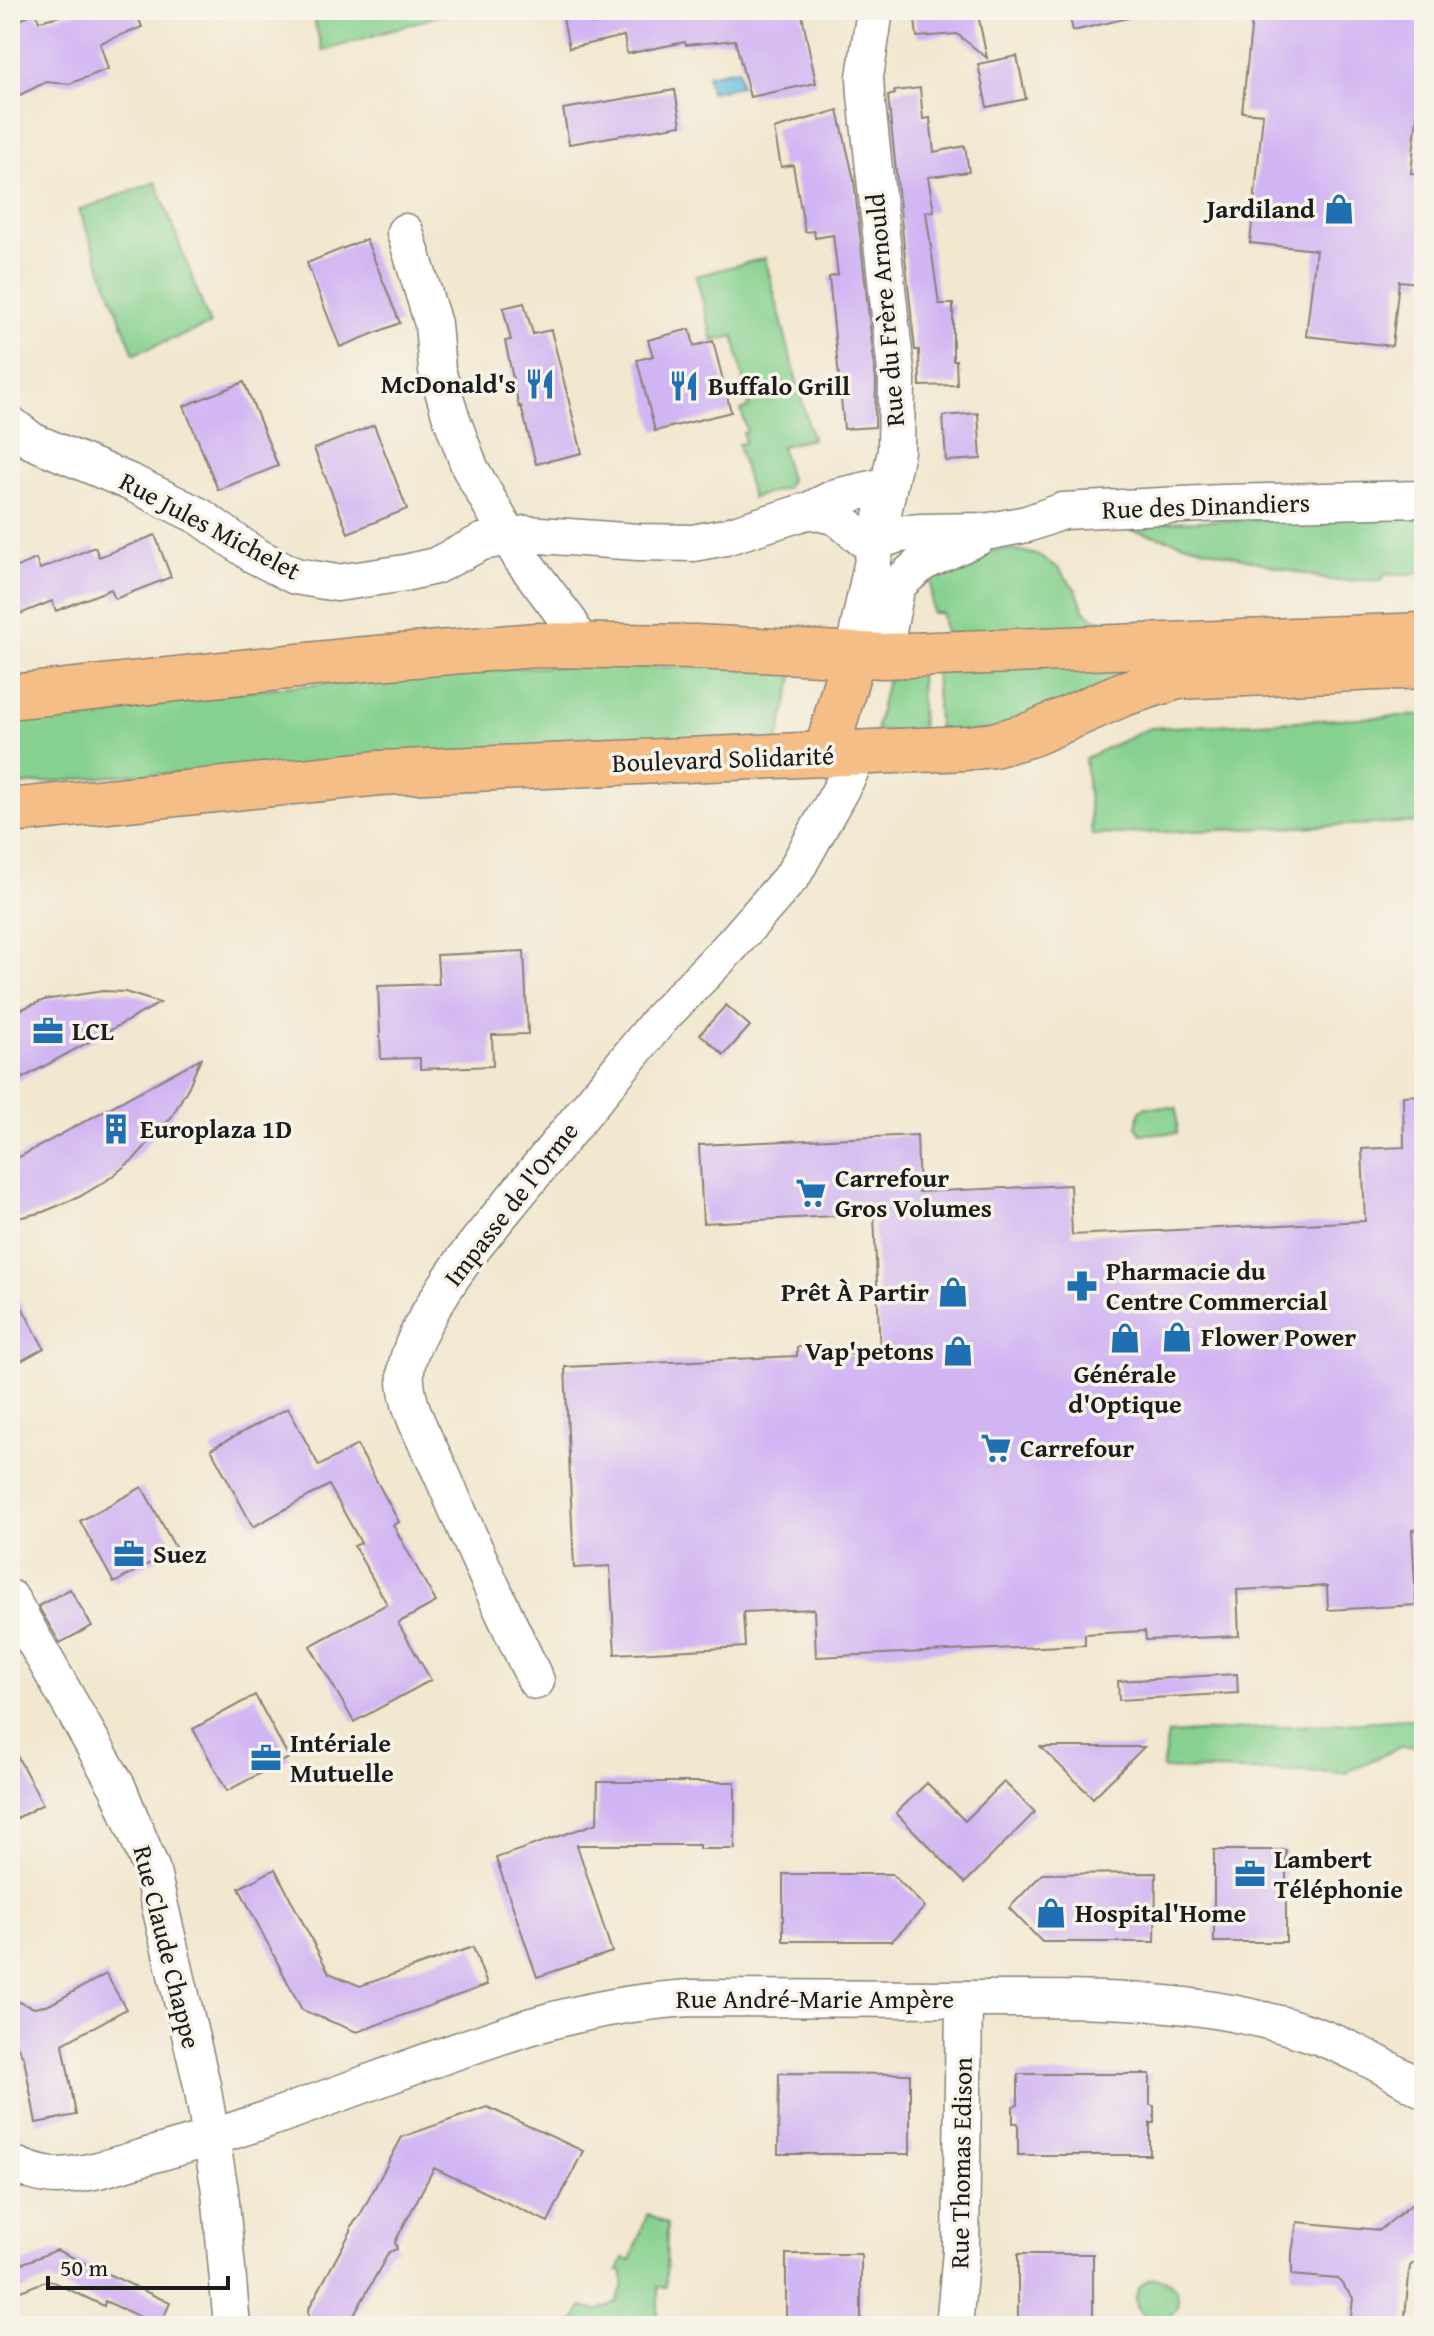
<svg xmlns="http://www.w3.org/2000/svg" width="1434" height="2336" font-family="'Gentium Book Plus',serif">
<rect width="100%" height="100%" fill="#f7f3e8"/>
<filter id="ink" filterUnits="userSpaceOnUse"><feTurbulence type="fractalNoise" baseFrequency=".0125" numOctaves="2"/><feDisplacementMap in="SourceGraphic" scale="16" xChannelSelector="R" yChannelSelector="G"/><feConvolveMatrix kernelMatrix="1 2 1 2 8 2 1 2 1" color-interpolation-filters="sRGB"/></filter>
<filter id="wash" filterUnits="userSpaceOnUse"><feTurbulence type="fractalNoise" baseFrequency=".006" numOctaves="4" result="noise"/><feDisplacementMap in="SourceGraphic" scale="32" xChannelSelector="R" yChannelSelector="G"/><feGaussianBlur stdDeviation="1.8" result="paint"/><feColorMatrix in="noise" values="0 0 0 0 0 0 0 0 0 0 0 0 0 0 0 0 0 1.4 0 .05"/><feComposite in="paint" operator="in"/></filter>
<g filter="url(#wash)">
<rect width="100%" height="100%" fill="#f2e7cf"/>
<path fill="#86d18f" stroke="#517656" stroke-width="2" d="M 311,10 L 454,10 L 454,11 L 323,51 Z
M 156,182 L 210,325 L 134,354 L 79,210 Z
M 765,258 L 812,439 L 781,446 L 790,480 L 786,488 L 752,498 L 738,444 L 745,443 L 743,433 L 747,431 L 741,410 L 749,407 L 734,336 L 713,341 L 696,276 Z
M 1424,514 L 1424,573 L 1383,575 L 1383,580 L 1332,581 L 1108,524 Z
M 1014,549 L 1040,556 L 1059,569 L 1076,590 L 1084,610 L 1095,618 L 1112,623 L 1112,628 L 945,635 L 942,613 L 932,613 L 931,572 L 983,552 Z
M 1170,659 L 1012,727 L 939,737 L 935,669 Z
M 531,667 L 796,667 L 777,744 L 261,772 L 134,774 L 10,786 L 10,714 L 96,702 Z
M 920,670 L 922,738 L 876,730 L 886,683 L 891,675 Z
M 1424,715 L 1424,822 L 1092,835 L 1085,758 L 1150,728 Z
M 1167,1107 L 1177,1108 L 1177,1133 L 1141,1134 L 1136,1126 L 1140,1111 L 1146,1107 Z
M 1424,1718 L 1424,1747 L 1400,1747 L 1345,1773 L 1162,1769 L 1168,1734 Z
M 647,2215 L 667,2224 L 666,2287 L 658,2287 L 658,2326 L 572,2326 L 582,2307 L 598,2311 L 617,2302 L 623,2285 L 623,2272 L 618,2271 L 623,2258 L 631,2260 Z
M1136 2299a21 21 0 1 1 42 0a21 21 0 1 1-42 0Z"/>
<path fill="#65bde2" stroke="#406c7f" stroke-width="2" d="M 738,69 L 741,86 L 710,92 L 707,75 Z"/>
<g id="blocks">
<path fill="#d1b4f3" d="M 85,10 L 135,10 L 142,27 L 100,43 L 108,69 L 69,84 L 46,82 L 10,100 L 10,27 L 35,11 L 39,21 Z
M 582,10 L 588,10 L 591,24 L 674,10 L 801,10 L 816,83 L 750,97 L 735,40 L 686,45 L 685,42 L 627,54 L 624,36 L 569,48 L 562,14 Z
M 914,10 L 977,10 L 987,58 L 957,34 L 917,37 Z
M 1068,10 L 1127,10 L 1128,18 L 1073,31 Z
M 1253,10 L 1424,10 L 1424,50 L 1411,173 L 1424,174 L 1424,253 L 1421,283 L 1399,281 L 1392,346 L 1306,336 L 1316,250 L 1250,243 L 1263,114 L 1242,112 Z
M 1017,56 L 1026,99 L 987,107 L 978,64 Z
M 920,88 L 923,119 L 930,118 L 934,152 L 965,146 L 969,172 L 928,177 L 934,211 L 926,212 L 939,304 L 953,304 L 953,360 L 956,360 L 957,385 L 920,386 L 919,350 L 915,350 L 888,96 L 895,94 L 894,91 Z
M 675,90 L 681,125 L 569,144 L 563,109 Z
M 838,110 L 854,180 L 876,381 L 875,427 L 844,429 L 829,277 L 838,275 L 833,235 L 815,238 L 814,231 L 805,232 L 793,165 L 781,167 L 774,129 Z
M 366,239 L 400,323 L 340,347 L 307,263 Z
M 524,303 L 533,334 L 551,330 L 582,453 L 536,464 L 521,406 L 519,407 L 505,341 L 511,340 L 503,308 Z
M 690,329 L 694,346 L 713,341 L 731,412 L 655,431 L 637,360 L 653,356 L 648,340 Z
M 244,382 L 278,466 L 218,490 L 184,406 Z
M 978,413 L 981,459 L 946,461 L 943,416 Z
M 374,425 L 407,509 L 348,533 L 314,449 Z
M 155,535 L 171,577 L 115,599 L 111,589 L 56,611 L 52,601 L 10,618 L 10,570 L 36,559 L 40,569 L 95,547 L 99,557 Z
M 524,951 L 528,1034 L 492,1035 L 493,1066 L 420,1069 L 420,1058 L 381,1059 L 378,986 L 439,984 L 437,955 Z
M 103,991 L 125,992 L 160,1003 L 10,1085 L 10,1014 L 44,1000 Z
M 726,1005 L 750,1026 L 724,1055 L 700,1034 Z
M 201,1058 L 189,1086 L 171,1118 L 134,1159 L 106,1181 L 79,1197 L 43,1212 L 10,1220 L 10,1162 Z
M 1424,1095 L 1424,1529 L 1412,1530 L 1416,1605 L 1328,1610 L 1327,1586 L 1237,1590 L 1239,1636 L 1146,1640 L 1145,1631 L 1085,1634 L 1085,1645 L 816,1657 L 814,1609 L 743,1612 L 745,1647 L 615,1654 L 610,1566 L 574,1568 L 565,1367 L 797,1356 L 797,1347 L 827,1346 L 827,1355 L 880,1353 L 874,1214 L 703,1223 L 699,1145 L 917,1135 L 919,1192 L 1070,1185 L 1072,1235 L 1365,1221 L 1362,1149 L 1404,1147 L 1403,1096 Z
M 10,1285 L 44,1348 L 10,1367 Z
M 288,1408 L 319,1466 L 357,1445 L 399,1522 L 393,1525 L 436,1602 L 398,1623 L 431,1680 L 354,1722 L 310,1646 L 387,1604 L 354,1546 L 361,1543 L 329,1485 L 253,1527 L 211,1449 Z
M 142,1487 L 176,1549 L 114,1583 L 80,1521 Z
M 70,1589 L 92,1626 L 60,1643 L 38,1606 Z
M 1237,1674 L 1238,1693 L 1119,1700 L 1118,1681 Z
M 255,1695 L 289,1758 L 227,1791 L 193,1729 Z
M 10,1743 L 43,1804 L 10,1822 Z
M 1041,1747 L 1144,1747 L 1093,1798 Z
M 598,1782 L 735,1782 L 735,1849 L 699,1849 L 699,1845 L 577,1845 L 612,1952 L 537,1977 L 496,1858 L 597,1823 Z
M 1004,1782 L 1035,1812 L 965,1883 L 896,1813 L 927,1783 L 965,1821 Z
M 1214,1850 L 1286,1850 L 1286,1942 L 1214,1942 Z
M 275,1869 L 329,1973 L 360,1986 L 473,1947 L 487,1985 L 357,2032 L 302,2010 L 239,1888 Z
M 1156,1873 L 1155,1942 L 1042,1942 L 1009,1908 L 1042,1874 Z
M 783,1874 L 892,1874 L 925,1907 L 892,1941 L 783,1941 Z
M 106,1974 L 126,2009 L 63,2044 L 76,2115 L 36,2123 L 24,2058 L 17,2046 L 10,2043 L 10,1998 L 34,2008 L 49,2005 Z
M 779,2073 L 910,2074 L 910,2154 L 778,2154 Z
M 1018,2074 L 1150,2074 L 1150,2105 L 1154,2106 L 1154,2123 L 1150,2123 L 1150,2155 L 1018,2155 L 1018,2123 L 1013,2123 L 1013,2106 L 1018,2105 Z
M 487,2107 L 583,2151 L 548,2222 L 434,2168 L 395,2242 L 397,2249 L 389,2252 L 348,2326 L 310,2326 L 308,2310 L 351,2231 L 351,2226 L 359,2217 L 402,2137 Z
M 1416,2201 L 1424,2211 L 1424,2255 L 1410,2266 L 1404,2326 L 1350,2326 L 1353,2298 L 1338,2279 L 1292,2275 L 1292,2253 L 1297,2222 L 1380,2230 Z
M 57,2250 L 170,2303 L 160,2326 L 105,2301 L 104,2306 L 49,2280 L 10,2295 L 10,2268 Z
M 786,2254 L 861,2254 L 861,2326 L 786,2326 Z
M 1018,2254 L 1093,2254 L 1093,2326 L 1018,2326 Z"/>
</g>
</g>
<g filter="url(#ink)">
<use href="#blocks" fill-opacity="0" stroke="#878276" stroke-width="2"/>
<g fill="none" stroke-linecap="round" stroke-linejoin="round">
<g stroke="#878276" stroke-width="39">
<path id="minor" d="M 405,232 L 433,324 L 437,370 L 450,414 L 470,468 L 521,558 L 570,623 L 579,645
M 10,424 L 32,441 L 132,483 L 201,517 L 254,555 L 295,576 L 337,583 L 405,573 L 435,566 L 482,542 L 526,534 L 638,542 L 693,543 L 725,537 L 810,510 L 836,497 L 889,485
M 810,510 L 837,517 L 863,539 L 878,541 L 899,534 L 921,532 L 991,531 L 1027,524 L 1063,511 L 1222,503 L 1424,499
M 853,655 L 896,451 L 897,380 L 866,95 L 865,77 L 875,10
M 883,656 L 897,585 L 922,563 L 978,537
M 10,1598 L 118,1788 L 151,1868 L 202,2085 L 220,2191 L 232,2326
M 536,1681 C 503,1613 472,1544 442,1475 C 428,1444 403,1405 406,1371 C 408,1338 456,1269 477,1243 L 661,1018 L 730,947 L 793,875 L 848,776 L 858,754
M 10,2163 C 24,2169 41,2176 57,2176 C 91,2175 125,2162 158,2153 C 285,2119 406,2065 532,2026 C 584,2011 637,2001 691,1998 C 783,1998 874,1999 966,1999 C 1082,1999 1197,1995 1309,2033 C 1350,2047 1387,2068 1424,2090
M 954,2326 L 961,2252 L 964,1999"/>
</g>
<g stroke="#878276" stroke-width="47">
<path id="major" d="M 10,697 L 353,660 L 536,645 L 694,647 L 883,656 L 1424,635
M 826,755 L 853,655
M 10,811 L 380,773 L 966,748 L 994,745 L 1032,734 L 1123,694 L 1177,677 L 1424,666"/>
</g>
<use href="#minor" stroke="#fff" stroke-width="36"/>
<use href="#major" stroke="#f6be87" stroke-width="44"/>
</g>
</g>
<defs>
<g id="shop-bare" transform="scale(2.4)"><path d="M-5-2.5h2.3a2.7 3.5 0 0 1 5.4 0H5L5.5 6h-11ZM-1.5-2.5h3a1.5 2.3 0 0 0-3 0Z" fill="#1f6fb2" stroke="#f7f3e8" stroke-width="2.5" paint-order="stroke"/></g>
<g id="restaurant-bare" transform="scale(2.4)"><path d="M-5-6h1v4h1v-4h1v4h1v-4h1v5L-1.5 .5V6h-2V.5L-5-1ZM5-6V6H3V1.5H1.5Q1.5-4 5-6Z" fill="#1f6fb2" stroke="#f7f3e8" stroke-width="2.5" paint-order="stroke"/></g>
<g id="office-bare" transform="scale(2.4)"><path d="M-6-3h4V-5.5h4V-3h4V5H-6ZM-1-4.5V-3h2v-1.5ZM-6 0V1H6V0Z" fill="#1f6fb2" stroke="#f7f3e8" stroke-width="2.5" paint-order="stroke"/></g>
<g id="building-bare" transform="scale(2.4)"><path d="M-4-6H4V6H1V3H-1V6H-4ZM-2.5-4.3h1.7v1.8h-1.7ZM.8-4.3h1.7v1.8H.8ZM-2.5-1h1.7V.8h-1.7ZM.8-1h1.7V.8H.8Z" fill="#1f6fb2" stroke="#f7f3e8" stroke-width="2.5" paint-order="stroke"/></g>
<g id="supermarket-bare" transform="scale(2.4)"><path d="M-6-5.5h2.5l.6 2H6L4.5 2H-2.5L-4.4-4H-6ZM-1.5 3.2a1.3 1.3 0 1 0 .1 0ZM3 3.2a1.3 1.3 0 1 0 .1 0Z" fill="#1f6fb2" stroke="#f7f3e8" stroke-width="2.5" paint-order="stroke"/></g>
<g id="pharmacy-bare" transform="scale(2.4)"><path d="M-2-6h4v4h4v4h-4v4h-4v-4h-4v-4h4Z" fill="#1f6fb2" stroke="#f7f3e8" stroke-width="2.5" paint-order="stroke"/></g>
</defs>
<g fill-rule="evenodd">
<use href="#shop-bare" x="1339" y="209"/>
<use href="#restaurant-bare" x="540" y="384"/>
<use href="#restaurant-bare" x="684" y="386"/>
<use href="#office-bare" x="48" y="1031"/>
<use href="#building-bare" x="116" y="1129"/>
<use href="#supermarket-bare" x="811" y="1193"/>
<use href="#pharmacy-bare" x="1082" y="1286"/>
<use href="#shop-bare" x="953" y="1292"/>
<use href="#shop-bare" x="1177" y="1337"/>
<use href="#shop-bare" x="1125" y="1338"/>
<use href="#shop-bare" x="958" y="1351"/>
<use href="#supermarket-bare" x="996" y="1448"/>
<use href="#office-bare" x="129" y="1554"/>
<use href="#office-bare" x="266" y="1758"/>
<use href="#office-bare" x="1250" y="1874"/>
<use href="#shop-bare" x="1051" y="1913"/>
</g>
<g text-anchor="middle" stroke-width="7" stroke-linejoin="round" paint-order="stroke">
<g font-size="26" font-weight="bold" fill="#1c1c1c" stroke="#f7f3e8" text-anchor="start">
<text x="1315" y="218" text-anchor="end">Jardiland</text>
<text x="516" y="393" text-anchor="end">McDonald's</text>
<text x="708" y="395">Buffalo Grill</text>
<text x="72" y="1040">LCL</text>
<text x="140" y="1138">Europlaza 1D</text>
<text x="835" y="1187">Carrefour<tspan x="835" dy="30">Gros Volumes</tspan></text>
<text x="1106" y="1280">Pharmacie du<tspan x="1106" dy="30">Centre Commercial</tspan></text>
<text x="929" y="1301" text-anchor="end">Prêt À Partir</text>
<text x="1201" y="1346">Flower Power</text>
<text x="934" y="1360" text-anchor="end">Vap'petons</text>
<text x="1125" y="1383" text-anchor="middle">Générale<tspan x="1125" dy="30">d'Optique</tspan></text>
<text x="1020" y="1457">Carrefour</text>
<text x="153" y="1563">Suez</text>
<text x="290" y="1752">Intériale<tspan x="290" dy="30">Mutuelle</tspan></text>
<text x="1274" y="1868">Lambert<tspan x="1274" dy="30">Téléphonie</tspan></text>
<text x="1075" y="1922">Hospital'Home</text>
</g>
<g font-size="26" fill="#1c1c1c" stroke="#f7f3e8">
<text transform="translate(885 310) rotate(-95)" y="9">Rue du Frère Arnould</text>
<text transform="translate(1206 506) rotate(-2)" y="9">Rue des Dinandiers</text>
<text transform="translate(210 526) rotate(28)" y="9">Rue Jules Michelet</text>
<text transform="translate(723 759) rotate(-2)" y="9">Boulevard Solidarité</text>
<text transform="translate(511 1204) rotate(-52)" y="9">Impasse de l'Orme</text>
<text transform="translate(167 1947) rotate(76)" y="9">Rue Claude Chappe</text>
<text x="815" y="2008">Rue André-Marie Ampère</text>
<text transform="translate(961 2163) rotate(-89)" y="9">Rue Thomas Edison</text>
</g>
</g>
<rect width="1434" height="2336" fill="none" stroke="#f7f3e8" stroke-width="40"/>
<path d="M48 2276v12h180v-12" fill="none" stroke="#1c1c1c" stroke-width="4"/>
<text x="60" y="2276" font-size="24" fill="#1c1c1c" stroke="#f7f3e8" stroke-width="6" paint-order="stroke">50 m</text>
</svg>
